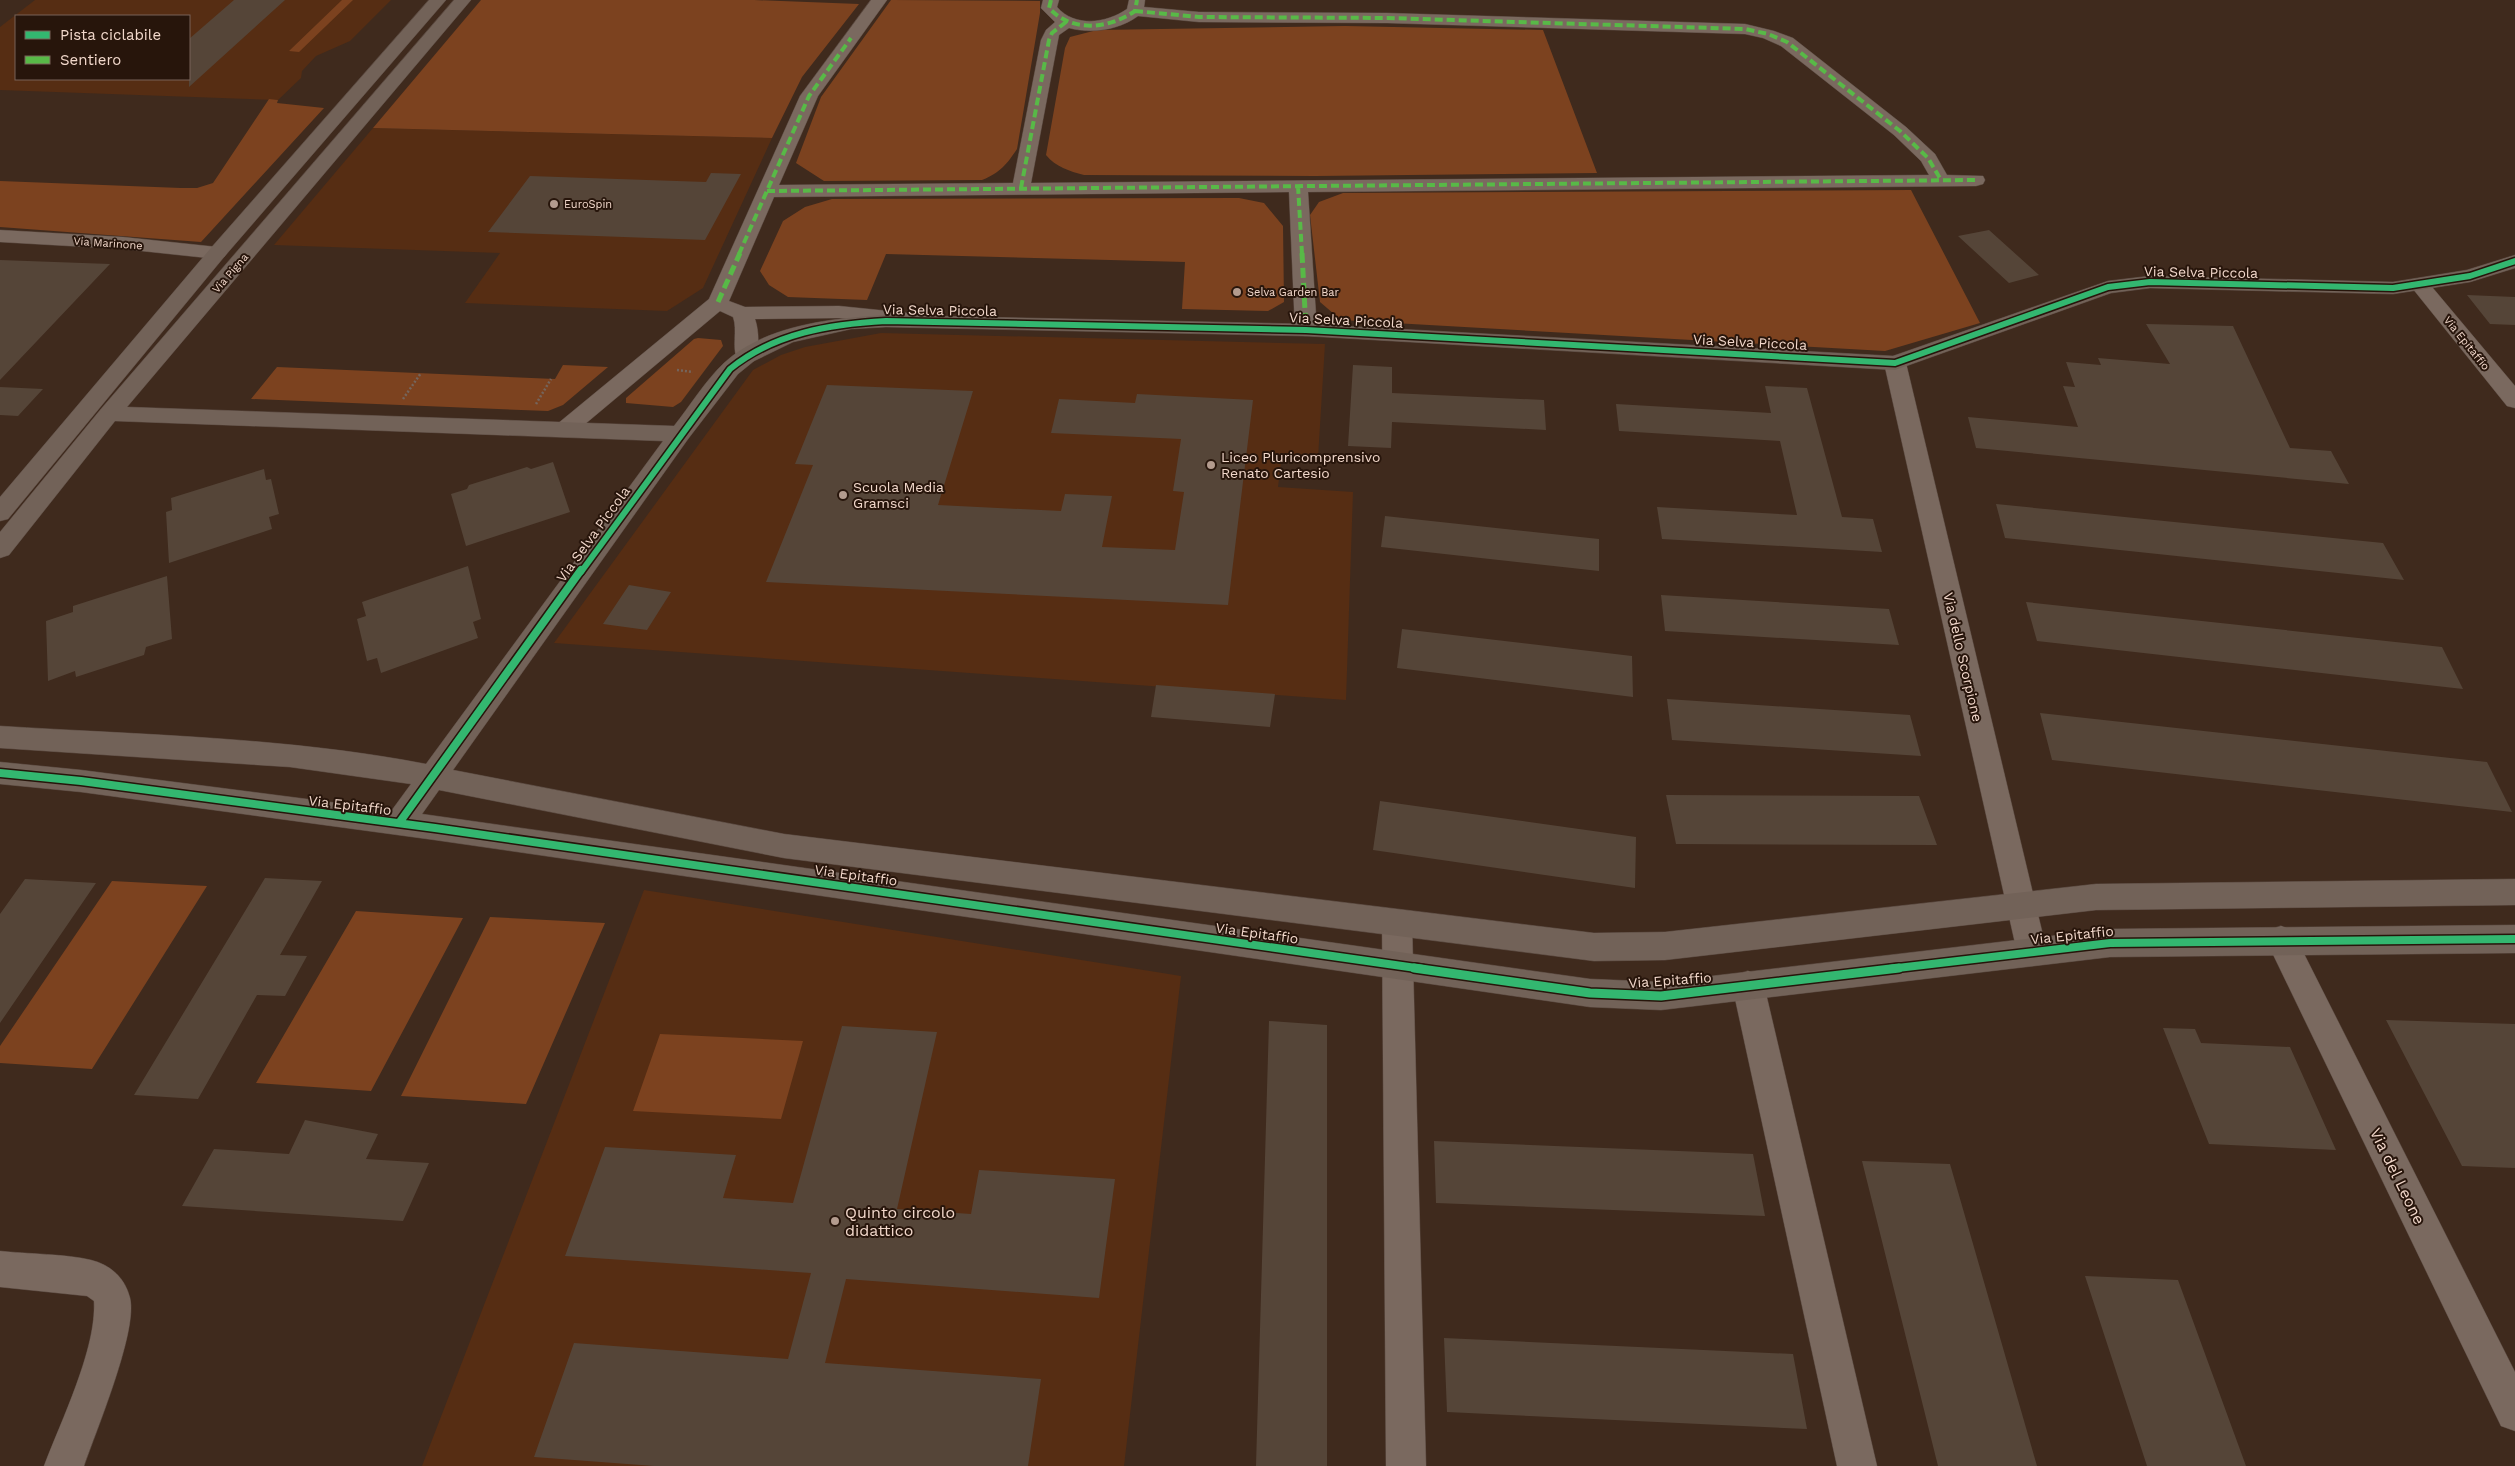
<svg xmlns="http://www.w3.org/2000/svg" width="2515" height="1466" font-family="'Work Sans',sans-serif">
<rect width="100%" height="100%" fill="#3f2a1d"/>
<path fill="#562d13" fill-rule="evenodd" d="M 35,0 L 391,0 L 350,41 L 316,56 L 302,71 L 301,78 L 278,100 L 0,90 L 0,27 ZM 16,16 L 189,16 L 189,79 L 16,79 Z
M 373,128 L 772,138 L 703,288 L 667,311 L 465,303 L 500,253 L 274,245 Z
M 881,333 L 1325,344 L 1318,458 L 1282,454 L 1278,487 L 1353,492 L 1346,700 L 554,643 L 753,370 L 781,355 L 805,347 Z
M 644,890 L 1181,976 L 1124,1466 L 422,1466 Z"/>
<path fill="#7c421f" d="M 342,0 L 353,0 L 299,52 L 289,51 Z
M 481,0 L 754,0 L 859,4 L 802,77 L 772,138 L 373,128 Z
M 891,0 L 1040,1 L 1040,13 L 1017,149 C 1007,164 1000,173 982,180 L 824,181 L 796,163 L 821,97 Z
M 1345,26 L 1543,30 L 1597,173 L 1315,176 L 1084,175 C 1069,171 1056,167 1046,155 L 1065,48 L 1070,37 L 1097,30 Z
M 269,99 L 278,100 L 277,103 L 324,108 L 201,242 L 0,227 L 0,181 L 181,188 L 197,188 L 213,183 Z
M 1911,190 L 1980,323 L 1885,351 L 1341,320 L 1320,302 L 1310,215 L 1319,202 L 1343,193 Z
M 1239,198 L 1264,203 L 1283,226 L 1284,302 L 1268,311 L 1182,309 L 1185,262 L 886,254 L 867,300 L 788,297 L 769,285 L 760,271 L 783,221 L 805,207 L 832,199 Z
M 698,338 L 721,340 L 723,346 L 681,402 L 673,407 L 626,403 L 626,398 L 694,339 Z
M 563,365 L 608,367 L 563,405 L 548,411 L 251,399 L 277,367 L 555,379 Z
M 112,881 L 207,886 L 92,1069 L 0,1063 L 0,1046 Z
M 356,911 L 463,918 L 371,1091 L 256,1083 Z
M 490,917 L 605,923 L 526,1104 L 401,1096 Z
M 660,1034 L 803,1041 L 781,1119 L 633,1111 Z"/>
<path fill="#554538" d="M 234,0 L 285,0 L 189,87 L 189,39 Z
M 711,173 L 741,174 L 705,240 L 488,232 L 530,176 L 706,182 Z
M 1989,230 L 2039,275 L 2009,283 L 1958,236 Z
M 0,260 L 110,264 L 0,380 Z
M 2467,295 L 2515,297 L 2515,325 L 2490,324 Z
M 2146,324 L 2233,326 L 2290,448 L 2331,451 L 2349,484 L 1976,448 L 1968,417 L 2078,427 L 2063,386 L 2075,387 L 2066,362 L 2101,365 L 2098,358 L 2170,364 Z
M 1353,365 L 1392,367 L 1392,393 L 1544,400 L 1546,430 L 1392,422 L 1391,448 L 1348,446 Z
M 827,385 L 973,391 L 938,505 L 1061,511 L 1065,494 L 1112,496 L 1102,547 L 1175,550 L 1184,492 L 1173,491 L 1181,439 L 1051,433 L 1059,399 L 1135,403 L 1137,394 L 1253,400 L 1228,605 L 766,582 L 813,465 L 795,464 Z
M 1765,386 L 1807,388 L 1842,517 L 1873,519 L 1882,552 L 1662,539 L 1657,507 L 1797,515 L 1780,441 L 1619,431 L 1616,404 L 1771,413 Z
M 0,387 L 43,389 L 18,416 L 0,415 Z
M 553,462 L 570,512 L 466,546 L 451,494 L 467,489 L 469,485 L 527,467 L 531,469 Z
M 264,469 L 266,480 L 271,479 L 279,514 L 269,517 L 272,529 L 169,563 L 166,512 L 172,510 L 171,498 Z
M 1996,504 L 2383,543 L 2404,580 L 2005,538 Z
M 1385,516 L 1599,539 L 1599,571 L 1381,547 Z
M 468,566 L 481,619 L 473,622 L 478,638 L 381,673 L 377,658 L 367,661 L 357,619 L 366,616 L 362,602 Z
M 167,576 L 172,639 L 146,647 L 144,655 L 76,677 L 75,671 L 48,681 L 46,621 L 73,612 L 73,606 Z
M 629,585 L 671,592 L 647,630 L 603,624 Z
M 1661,595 L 1889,609 L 1899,645 L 1665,631 Z
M 2026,602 L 2442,647 L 2463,689 L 2037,641 Z
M 1402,629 L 1632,656 L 1633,697 L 1397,668 Z
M 1156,685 L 1275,694 L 1270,727 L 1151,717 Z
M 1667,699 L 1910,715 L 1921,756 L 1672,740 Z
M 2040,713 L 2487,762 L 2512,812 L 2052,760 Z
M 1666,795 L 1919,796 L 1937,845 L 1676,844 Z
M 1380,801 L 1636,837 L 1635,888 L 1373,850 Z
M 265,878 L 322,881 L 280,955 L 307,956 L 285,996 L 257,995 L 198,1099 L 134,1095 Z
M 25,879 L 96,883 L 0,1023 L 0,914 Z
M 2386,1020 L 2515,1024 L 2515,1168 L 2462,1166 Z
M 1269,1021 L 1327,1025 L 1327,1466 L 1256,1466 Z
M 842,1026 L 937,1032 L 897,1209 L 971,1214 L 979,1170 L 1115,1179 L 1099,1298 L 846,1279 L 825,1363 L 1041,1379 L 1028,1466 L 654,1466 L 534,1457 L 574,1343 L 788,1359 L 811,1273 L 565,1256 L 605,1147 L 736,1155 L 723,1198 L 793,1203 Z
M 2163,1028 L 2195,1029 L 2201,1043 L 2290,1047 L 2336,1150 L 2209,1144 Z
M 305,1120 L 378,1134 L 366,1159 L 429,1163 L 403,1221 L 182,1206 L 214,1149 L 289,1154 Z
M 1434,1141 L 1753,1154 L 1765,1216 L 1436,1203 Z
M 1862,1161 L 1950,1164 L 2037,1466 L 1938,1466 Z
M 2085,1276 L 2178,1280 L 2246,1466 L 2147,1466 Z
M 1444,1338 L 1793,1354 L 1807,1429 L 1447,1412 Z"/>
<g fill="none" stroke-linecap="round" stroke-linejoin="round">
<g stroke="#58473e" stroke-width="1">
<path id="street" d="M 871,0 L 887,0 L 818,96 L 779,185 L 1013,183 L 1041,40 L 1046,30 L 1055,22 L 1041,8 L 1043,0 L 1059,0 L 1057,7 C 1075,28 1107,23 1127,9 L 1129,0 L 1145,0 L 1144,7 L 1199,12 L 1387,13 L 1745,24 L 1774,31 L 1793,38 L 1906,127 L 1935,154 L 1947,175 L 1983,176 L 1985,180 L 1983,184 L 1976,186 L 1308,192 L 1317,330 L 1313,335 L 1306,336 L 1299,335 L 1295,330 L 1289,192 L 774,197 L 729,301 L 745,307 L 839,306 L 918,314 L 925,316 L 928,320 L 925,324 L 918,326 L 839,318 L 755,319 C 759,330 760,351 754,361 L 746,363 L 738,361 C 731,349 738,330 733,317 L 720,311 L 572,435 L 564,437 L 556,435 L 553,430 L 556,425 L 709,299 L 800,96 ZM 1138,16 L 1199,22 L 1387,23 L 1745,34 L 1763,38 L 1781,46 L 1894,135 L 1921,161 L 1929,175 L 1031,183 L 1059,35 L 1069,28 C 1092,34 1119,30 1138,16 Z
M 0,230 L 123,237 L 217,247 L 224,249 L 227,253 L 224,257 L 217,259 L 123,249 L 0,242 Z
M 2420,279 L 2427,281 L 2515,386 L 2515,408 L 2507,406 L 2413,289 L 2410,285 L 2413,281 Z
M 1895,356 L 1903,358 L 1906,363 L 2047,952 L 2043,962 L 2032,966 L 2021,962 L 2017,952 L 1884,363 L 1887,358 Z
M 1397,910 L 1408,914 L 1412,923 L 1426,1466 L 1386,1466 L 1382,923 L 1386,914 Z
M 2281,926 L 2292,930 L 2515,1372 L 2515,1431 L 2501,1426 L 2266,940 L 2270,930 Z
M 1748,971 L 1759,975 L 1764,985 L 1877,1466 L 1837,1466 L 1732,985 L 1737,975 Z
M 0,1251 C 26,1254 67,1254 91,1260 C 111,1265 125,1278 130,1298 C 138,1331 96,1431 84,1466 L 44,1466 C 61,1421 97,1348 94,1301 L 87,1296 L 0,1287 Z"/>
</g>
<g stroke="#58473e" stroke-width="1">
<path id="secondary" d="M 429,0 L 446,0 L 224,257 L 8,519 L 0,521 L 0,497 L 210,249 Z
M 454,0 L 471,0 L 127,407 L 674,426 C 690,406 705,381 724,363 C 765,325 833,318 886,315 L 1306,324 L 1893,356 L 2108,281 L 2150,276 L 2393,282 L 2467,270 L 2515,255 L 2515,268 L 2470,282 L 2393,294 L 2150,288 L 2111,293 L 1895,370 L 1306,336 L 886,327 L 851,329 L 793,342 L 754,361 L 738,374 L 688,439 L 453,770 L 784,834 L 1594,933 L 1665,932 L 2096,884 L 2515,879 L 2515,905 L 2096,910 L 1665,960 L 1594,961 L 784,858 L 439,790 L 422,814 L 1590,979 L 1661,982 L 2110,929 L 2515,925 L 2515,953 L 2110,957 L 1661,1010 L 1590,1007 L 435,840 L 81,792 L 0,784 L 0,762 L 81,770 L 392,810 L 411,784 L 290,767 L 0,748 L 0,726 C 142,735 286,737 426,764 L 663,441 L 115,421 L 9,555 L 0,558 L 0,532 L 101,409 Z"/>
</g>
<path stroke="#75655c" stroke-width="2.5" stroke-dasharray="2 2" stroke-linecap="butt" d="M 677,370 L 693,372
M 403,399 L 421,373
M 536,404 L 551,379"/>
<use href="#street" fill="#7a695f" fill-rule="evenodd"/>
<use href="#secondary" fill="#726258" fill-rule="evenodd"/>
<path stroke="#58b947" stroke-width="4" stroke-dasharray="8 4" stroke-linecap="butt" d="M 1051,0 L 1049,8 C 1072,33 1109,29 1135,11 L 1137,0
M 1135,11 L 1199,17 L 1387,18 L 1745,29 L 1768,34 L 1787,42 L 1900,131 L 1928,158 L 1941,180
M 1298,186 L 1302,254
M 1021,188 L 1049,40 L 1052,33 L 1066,22
M 767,191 L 1976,180
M 739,254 L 809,96 L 851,38"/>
<path stroke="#58b947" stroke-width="5" stroke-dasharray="10 5" stroke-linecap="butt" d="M 1302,253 L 1306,330
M 718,302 L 740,253"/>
<g stroke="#27150b" stroke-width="9">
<path id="cycleway-far2" d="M 581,572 L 730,369 C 774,333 831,324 886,321 L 1306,330 L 1895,363 L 2108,287 L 2150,282 L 2393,288 L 2470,276 L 2515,261"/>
</g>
<g stroke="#27150b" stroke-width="11">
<path id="cycleway-far1" d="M 0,773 L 81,781 L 435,828 L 1423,969
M 399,823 L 581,570
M 1889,969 L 2110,943 L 2515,939"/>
</g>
<g stroke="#27150b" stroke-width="12">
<path id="cycleway" d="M 1414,968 L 1590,993 L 1661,996 L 1899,968"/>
</g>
<use href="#cycleway-far2" stroke="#33b770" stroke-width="6"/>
<use href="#cycleway-far1" stroke="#33b770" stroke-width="8"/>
<use href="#cycleway" stroke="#33b770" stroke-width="9"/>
</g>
<g fill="#b39b8e" stroke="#27150b" stroke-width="2">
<circle cx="554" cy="204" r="5"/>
<circle cx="1237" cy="292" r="5"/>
<circle cx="1211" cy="465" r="5"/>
<circle cx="843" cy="495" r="5"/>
<circle cx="835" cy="1221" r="5"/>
</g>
<g text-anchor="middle" stroke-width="4" stroke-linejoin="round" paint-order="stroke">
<g font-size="11" fill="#f2d8cb" stroke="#27150b" text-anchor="start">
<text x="564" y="208">EuroSpin</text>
<text x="1247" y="296">Selva Garden Bar</text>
</g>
<g font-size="11" fill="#f2d8cb" stroke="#27150b">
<text transform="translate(108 243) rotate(4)" y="4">Via Marinone</text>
<text transform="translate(230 273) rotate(-49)" y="4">Via Pigna</text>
<text transform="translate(2467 343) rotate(51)" y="4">Via Epitaffio</text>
</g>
<g font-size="14" fill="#f2d8cb" stroke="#27150b">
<text transform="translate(2201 272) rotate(1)" y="5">Via Selva Piccola</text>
<text transform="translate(940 310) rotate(1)" y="5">Via Selva Piccola</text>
<text transform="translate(1346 320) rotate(3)" y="5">Via Selva Piccola</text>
<text transform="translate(1750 342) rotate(3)" y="5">Via Selva Piccola</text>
<text transform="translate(593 534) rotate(-54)" y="5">Via Selva Piccola</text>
<text transform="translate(1963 657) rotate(77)" y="5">Via dello Scorpione</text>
<text transform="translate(350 805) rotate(7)" y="5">Via Epitaffio</text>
<text transform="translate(856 875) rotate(8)" y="5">Via Epitaffio</text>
<text transform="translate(1257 933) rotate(8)" y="5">Via Epitaffio</text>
<text transform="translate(2072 935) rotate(-6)" y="5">Via Epitaffio</text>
<text transform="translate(1670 980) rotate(-4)" y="5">Via Epitaffio</text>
</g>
<g font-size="14" fill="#f2d8cb" stroke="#27150b" text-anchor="start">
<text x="1221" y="462">Liceo Pluricomprensivo<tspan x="1221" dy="16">Renato Cartesio</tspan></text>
<text x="853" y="492">Scuola Media<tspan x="853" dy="16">Gramsci</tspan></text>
</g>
<g font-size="16" fill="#f2d8cb" stroke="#27150b">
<text transform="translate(2398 1176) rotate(64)" y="6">Via del Leone</text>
</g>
<g font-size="16" fill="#f2d8cb" stroke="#27150b" text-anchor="start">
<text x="845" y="1218">Quinto circolo<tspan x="845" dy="18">didattico</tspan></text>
</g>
</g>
<rect x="15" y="15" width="175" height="65" fill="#27150b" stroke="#786358"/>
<rect x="25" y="31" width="25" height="8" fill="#33b770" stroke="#786358"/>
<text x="60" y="40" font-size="15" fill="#f2d8cb">Pista ciclabile</text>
<rect x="25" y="56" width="25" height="8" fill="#58b947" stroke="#786358"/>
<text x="60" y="65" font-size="15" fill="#f2d8cb">Sentiero</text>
</svg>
